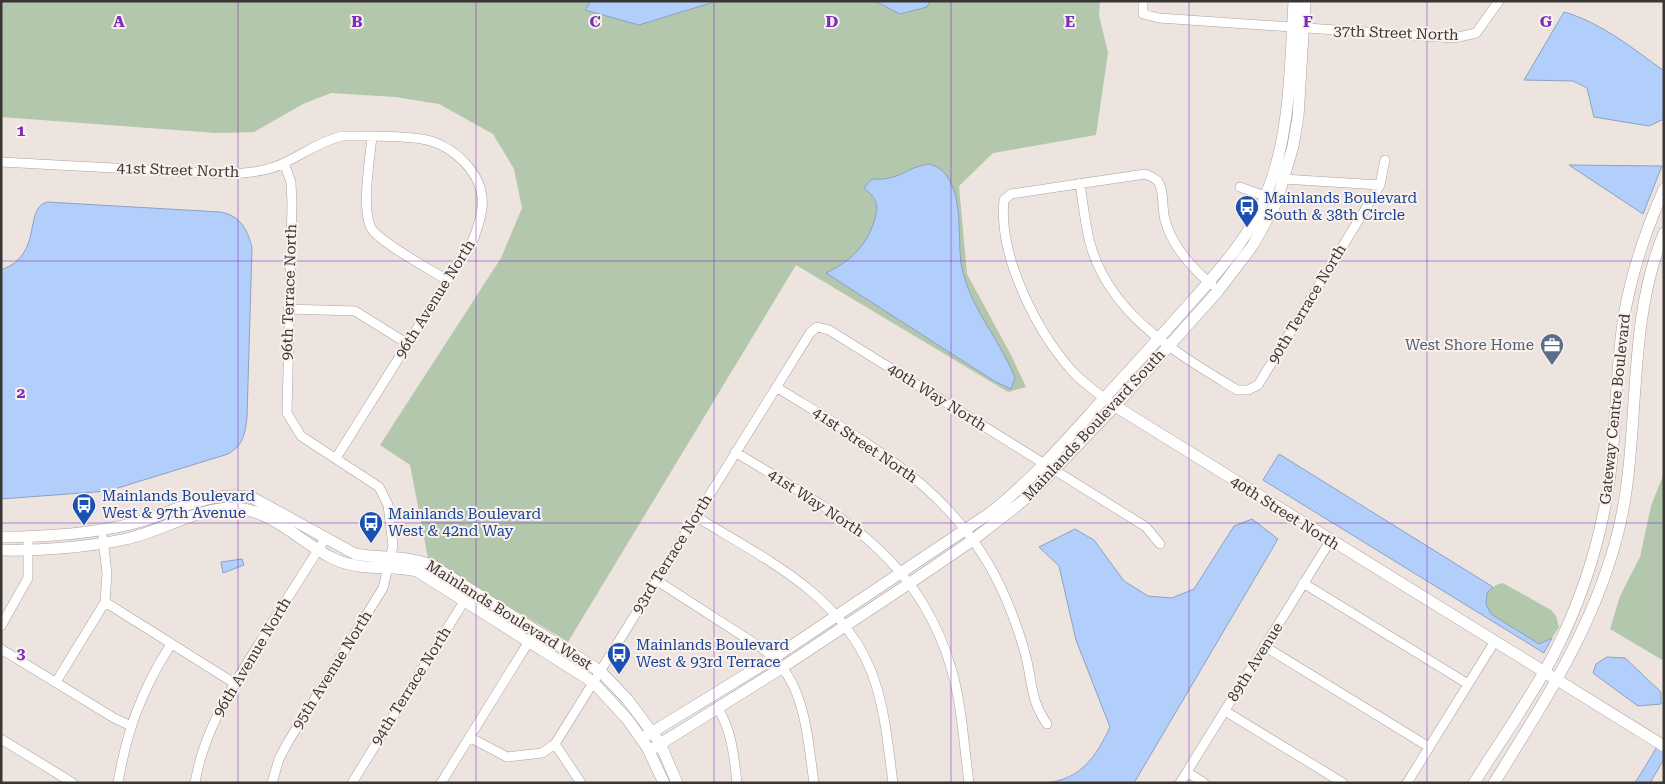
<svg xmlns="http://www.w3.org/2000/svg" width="1665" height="784" font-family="'Roboto Serif',serif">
<rect width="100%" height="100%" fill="#ede4df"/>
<path fill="#b2c7ab" d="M 1,1 L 1100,1 L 1099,15 L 1108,53 L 1096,135 L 993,153 L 959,186 L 967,274 L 1011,355 L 1026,387 L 1008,392 L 796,265 L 568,642 L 428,558 L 410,465 L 380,445 L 501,258 L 522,208 L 514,169 L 493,134 L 439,104 L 395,97 L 331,93 L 303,104 L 254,132 L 216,133 L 1,117 Z
M 1664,473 L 1664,661 L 1610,629 L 1620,596 L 1640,557 L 1651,506 Z
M 1503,583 L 1551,610 L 1556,616 L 1559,627 L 1552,638 L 1539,644 L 1491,614 L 1485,604 L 1487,593 L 1496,585 Z"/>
<path fill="#b2cffc" stroke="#8da1c0" d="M 591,1 L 717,1 L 639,25 L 585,10 Z
M 875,1 L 930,1 L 927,7 L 900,14 Z
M 1564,12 C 1600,22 1634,49 1664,71 L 1664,119 L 1649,126 L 1594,117 L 1587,88 L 1573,81 L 1524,80 Z
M 930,164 C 966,175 957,233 961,263 C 968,306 1000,339 1015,378 L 1011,389 L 994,381 L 826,273 C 850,261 865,248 874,222 C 879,206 878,199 864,188 L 872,179 C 901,181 905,167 930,164 Z
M 1569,165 L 1662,166 L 1643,214 Z
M 47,202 L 220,212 C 240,215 248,230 252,248 L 247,417 C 245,435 243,445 228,454 L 108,491 L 1,499 L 1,270 C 44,255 23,209 47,202 Z
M 1279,454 L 1493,587 L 1487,593 L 1486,604 L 1491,614 L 1539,644 L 1552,638 L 1544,653 L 1263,480 Z
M 1252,519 L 1278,539 L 1134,783 L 1046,783 C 1081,779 1096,757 1110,727 L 1076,640 L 1059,566 L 1039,547 L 1075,529 L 1094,540 L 1124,581 L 1148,596 L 1172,598 L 1194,589 L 1234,526 Z
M 242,559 L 244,565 L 223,573 L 221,562 Z
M 1607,657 L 1625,658 L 1661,692 L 1661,704 L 1638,706 L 1593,673 L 1596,664 Z
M 1657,747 L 1664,751 L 1664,759 L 1650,783 L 1635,783 Z"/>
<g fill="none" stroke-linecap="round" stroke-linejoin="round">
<g stroke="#aaa29d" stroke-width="10">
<path id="street" d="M 1143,1 L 1143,14 L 1159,18 L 1454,38 L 1476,33 L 1499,1
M 372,136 C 370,160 361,208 371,228 C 379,242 431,270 447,280
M 1,162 L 226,174 C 246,173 267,172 286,162 C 305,153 321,141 342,136 C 368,136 396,135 422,139 C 453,144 486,175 482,208 C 481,219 477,228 474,238 L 336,458
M 1283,179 L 1380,185
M 1080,183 C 1083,203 1085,224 1090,243 C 1110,316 1177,353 1237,390 L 1248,390 L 1258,385 L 1380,185 L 1385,160
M 1240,187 L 1270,198
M 288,309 L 355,311 L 408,344
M 776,387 C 871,446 960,490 1006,599 C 1014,618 1021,637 1026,657 C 1033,685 1030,699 1047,724
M 1115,406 C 1101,396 1086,385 1073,372 C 1037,332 998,256 1004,200 L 1011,194 L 1145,174 C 1151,176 1158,179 1160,185 C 1164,196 1162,209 1165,220 C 1172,247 1192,268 1212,285
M 735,452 C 832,511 919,553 952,671 C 962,706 964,746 969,783
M 695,516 C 763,558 840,593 871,671 C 885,706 888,746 893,783
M 656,580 L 763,649 C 806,680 807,735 814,783
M 1303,583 L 1468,684
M 105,602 L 234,683
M 1,626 L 28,578 L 28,536
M 1264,646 L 1429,747
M 1,649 L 114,718 L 131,726
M 56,682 L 105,602 L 107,574 L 103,538
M 717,707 C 732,730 734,757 737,783
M 1225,711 L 1343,783
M 469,737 L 507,757 L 542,753 L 555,744 L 810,333 L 817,327 L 829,330 L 1146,527 L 1160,544
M 1,739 L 73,783
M 555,744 L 581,783
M 1187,772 L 1204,783
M 118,783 C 127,729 142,690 171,644
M 195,783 C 204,728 235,682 264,636 C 284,603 305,571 325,539
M 272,783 L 279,759 L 288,742 L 383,588 L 393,546 L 388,505 L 379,487 L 301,436 L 287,413 L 292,204 L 291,182 L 284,163
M 352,783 L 471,590
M 441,783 L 536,630
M 1180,783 L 1330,541
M 1407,783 L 1495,641"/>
</g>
<g stroke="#aaa29d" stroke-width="12">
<path id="secondary" d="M 1115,406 L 1664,746
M 1,537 C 44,537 89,534 131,524 C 172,514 211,488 253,498 L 355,554 C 381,559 408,555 433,566 L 600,671 L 627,699 L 660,743 L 677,783
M 1,550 C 38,551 90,547 126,539 C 161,531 195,509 231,508 C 269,507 300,542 332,558 C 363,573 387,564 417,571 L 593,682 L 628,720 L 647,747 L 664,783
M 641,739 L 775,657 L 990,513 C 1039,475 1078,426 1120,381 C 1145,354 1169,327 1193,300 C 1221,268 1249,238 1265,198 C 1291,135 1290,68 1294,1
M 649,751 L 783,667 L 910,583 L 973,540 L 1029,496 L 1115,406 L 1218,291 L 1253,245 L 1277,201 L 1293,146 L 1298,117 L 1305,1
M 1474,783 C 1501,740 1531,698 1554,654 C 1577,609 1594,561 1604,511 C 1617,449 1614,385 1623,323 C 1630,276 1645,232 1664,189
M 1494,783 C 1553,688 1613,597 1627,484 C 1638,400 1631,313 1664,233"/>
</g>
<use href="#street" stroke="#fff" stroke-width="9"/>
<use href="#secondary" stroke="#fff" stroke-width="11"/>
</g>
<path fill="none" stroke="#7b2cbf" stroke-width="1" stroke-opacity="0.55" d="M 238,1 L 238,783M 476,1 L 476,783M 714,1 L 714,783M 951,1 L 951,783M 1189,1 L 1189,783M 1427,1 L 1427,783M 1,261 L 1664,261M 1,523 L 1664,523"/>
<defs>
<g id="bus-pin" transform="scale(1.25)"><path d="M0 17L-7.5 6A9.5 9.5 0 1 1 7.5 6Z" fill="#1a4fb4" stroke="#faf1ec"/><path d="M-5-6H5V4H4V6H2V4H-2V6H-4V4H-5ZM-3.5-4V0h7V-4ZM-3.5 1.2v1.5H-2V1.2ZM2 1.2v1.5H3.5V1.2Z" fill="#fff"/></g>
<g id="office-pin" transform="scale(1.25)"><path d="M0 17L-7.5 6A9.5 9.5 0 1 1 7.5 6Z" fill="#5c6f8a" stroke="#faf1ec"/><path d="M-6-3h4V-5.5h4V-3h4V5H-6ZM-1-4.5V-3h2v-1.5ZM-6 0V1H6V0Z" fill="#fff"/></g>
</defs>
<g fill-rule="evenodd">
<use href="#bus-pin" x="1247" y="207"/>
<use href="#office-pin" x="1552" y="345"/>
<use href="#bus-pin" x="84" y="505"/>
<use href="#bus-pin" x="371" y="523"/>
<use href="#bus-pin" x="619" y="654"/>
</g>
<g text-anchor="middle" stroke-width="4" stroke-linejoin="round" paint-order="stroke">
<g font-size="15" fill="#383533" stroke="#faf1ec">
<text transform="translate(1396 33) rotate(2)" y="5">37th Street North</text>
<text transform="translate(178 170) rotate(2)" y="5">41st Street North</text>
<text transform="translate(289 292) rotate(-88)" y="5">96th Terrace North</text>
<text transform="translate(435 299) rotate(-58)" y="5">96th Avenue North</text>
<text transform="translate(1307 304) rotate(-59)" y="5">90th Terrace North</text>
<text transform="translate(937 397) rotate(32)" y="5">40th Way North</text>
<text transform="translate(1615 409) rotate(-84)" y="5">Gateway Centre Boulevard</text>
<text transform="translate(1094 425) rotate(-47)" y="5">Mainlands Boulevard South</text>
<text transform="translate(865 445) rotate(34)" y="5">41st Street North</text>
<text transform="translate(816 503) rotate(33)" y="5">41st Way North</text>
<text transform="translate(1285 513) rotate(32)" y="5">40th Street North</text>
<text transform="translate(672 554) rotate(-58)" y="5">93rd Terrace North</text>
<text transform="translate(509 615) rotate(32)" y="5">Mainlands Boulevard West</text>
<text transform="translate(252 657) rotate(-59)" y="5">96th Avenue North</text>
<text transform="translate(1255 662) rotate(-58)" y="5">89th Avenue</text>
<text transform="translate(332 670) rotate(-58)" y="5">95th Avenue North</text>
<text transform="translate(411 686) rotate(-58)" y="5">94th Terrace North</text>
</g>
<g font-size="15" fill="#164399" stroke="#faf1ec" text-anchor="start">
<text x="1264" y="203">Mainlands Boulevard<tspan x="1264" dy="17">South &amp; 38th Circle</tspan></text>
<text x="102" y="501">Mainlands Boulevard<tspan x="102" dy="17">West &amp; 97th Avenue</tspan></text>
<text x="388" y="519">Mainlands Boulevard<tspan x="388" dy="17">West &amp; 42nd Way</tspan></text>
<text x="636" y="650">Mainlands Boulevard<tspan x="636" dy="17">West &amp; 93rd Terrace</tspan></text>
</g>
<g font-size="15" fill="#4e5e75" stroke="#faf1ec" text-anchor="end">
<text x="1534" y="350">West Shore Home</text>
</g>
</g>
<g font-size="16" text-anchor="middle" font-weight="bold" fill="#7b2cbf" stroke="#faf1ec" stroke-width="4" stroke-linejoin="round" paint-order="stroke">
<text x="119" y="27">A</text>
<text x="357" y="27">B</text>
<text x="595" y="27">C</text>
<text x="832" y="27">D</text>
<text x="1070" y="27">E</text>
<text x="1308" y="27">F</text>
<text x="1546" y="27">G</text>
<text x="21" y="136">1</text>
<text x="21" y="398">2</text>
<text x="21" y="659">3</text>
</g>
<rect width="1665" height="784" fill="none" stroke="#383533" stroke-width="5"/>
</svg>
